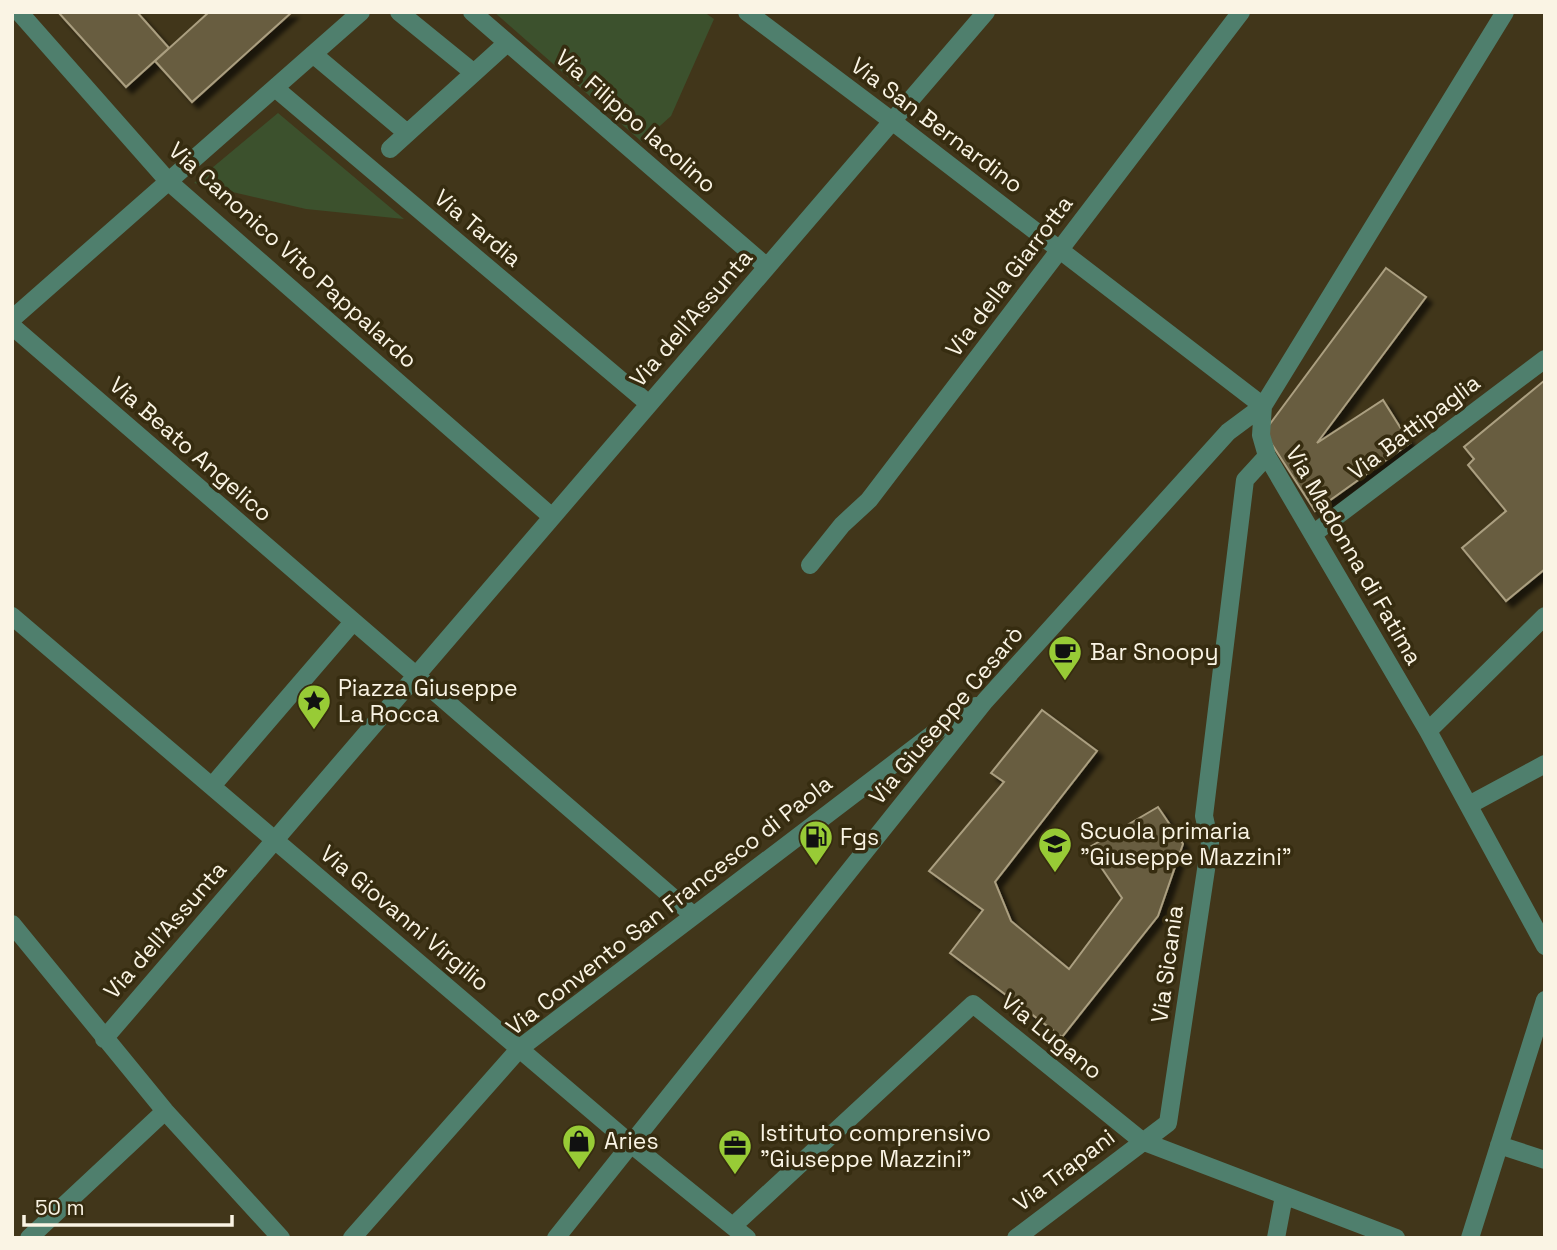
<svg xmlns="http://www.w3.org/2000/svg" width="1557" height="1250" font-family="'Space Grotesk',sans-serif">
<defs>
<filter id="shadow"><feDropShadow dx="6" dy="6" stdDeviation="2" flood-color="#0009"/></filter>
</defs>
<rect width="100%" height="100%" fill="#41361a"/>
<path fill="#3c512d" d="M 494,12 L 704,12 L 714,19 L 671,116 L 642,142 Z
M 278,113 L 404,219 L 306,209 L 194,183 Z"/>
<path fill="#685d40" stroke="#ab9f80" stroke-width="2" filter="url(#shadow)" d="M 58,12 L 137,12 L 169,48 L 126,87 Z
M 209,12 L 292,12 L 192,102 L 155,61 Z
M 1386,268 L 1426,297 L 1317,443 L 1383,400 L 1410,443 L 1315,511 L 1264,432 Z
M 1545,380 L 1545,569 L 1506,601 L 1462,548 L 1506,511 L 1468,465 L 1474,459 L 1464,447 Z
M 1042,710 L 1097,751 L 995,882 L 1011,921 L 1069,969 L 1122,898 L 1088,848 L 1158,807 L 1183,844 L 1158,916 L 1062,1037 L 950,953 L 983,910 L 929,871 L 1004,782 L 991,773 Z"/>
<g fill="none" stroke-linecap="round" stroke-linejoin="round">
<path stroke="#4f7f6d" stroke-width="18" d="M 19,12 L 169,182 L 552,517
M 399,12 L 474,73
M 472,12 L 767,267
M 747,12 L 892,121 L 1263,406
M 1505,12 L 1263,406 L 1261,435 L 1267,456 L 1428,731 L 1545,946
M 313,54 L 407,133
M 275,88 L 649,404
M 390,149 L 507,43
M 12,319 L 361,12
M 12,326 L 693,915
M 1313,534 L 1545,359
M 810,565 L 842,525 L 869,500 L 1241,12
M 12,616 L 631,1144 L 747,1238
M 1428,731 L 1545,616
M 212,786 L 353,622
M 1469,805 L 1545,764
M 12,924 L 165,1111 L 281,1238
M 104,1039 L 986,12
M 1499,1145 L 1545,1160
M 733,1226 L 973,1004 L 1142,1141 L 1396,1238
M 29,1238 L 165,1111
M 352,1238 L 520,1048 L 946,724 L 976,706
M 556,1238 L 985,701 L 1228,432 L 1263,406
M 1016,1238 L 1168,1123 L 1210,843 L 1204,816 L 1245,480 L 1267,456
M 1276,1238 L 1284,1196
M 1470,1238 L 1545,1000"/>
</g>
<defs>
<g id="cafe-pin" transform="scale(1.75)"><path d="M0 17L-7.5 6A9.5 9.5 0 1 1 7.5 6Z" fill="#98cb36" stroke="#362c10"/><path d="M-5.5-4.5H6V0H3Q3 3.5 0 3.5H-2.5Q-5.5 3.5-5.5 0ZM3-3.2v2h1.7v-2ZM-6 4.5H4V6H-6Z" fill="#111"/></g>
<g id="sight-pin" transform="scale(1.75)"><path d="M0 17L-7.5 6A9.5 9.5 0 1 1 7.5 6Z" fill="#98cb36" stroke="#362c10"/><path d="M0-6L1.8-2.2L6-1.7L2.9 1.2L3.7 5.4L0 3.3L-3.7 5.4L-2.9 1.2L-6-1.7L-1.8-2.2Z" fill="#111"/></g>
<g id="fuel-pin" transform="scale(1.75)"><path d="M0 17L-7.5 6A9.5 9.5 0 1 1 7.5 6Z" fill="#98cb36" stroke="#362c10"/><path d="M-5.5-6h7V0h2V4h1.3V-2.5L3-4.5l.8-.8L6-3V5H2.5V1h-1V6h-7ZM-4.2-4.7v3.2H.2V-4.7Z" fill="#111"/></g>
<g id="school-pin" transform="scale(1.75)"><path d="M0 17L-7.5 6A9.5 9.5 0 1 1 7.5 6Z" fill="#98cb36" stroke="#362c10"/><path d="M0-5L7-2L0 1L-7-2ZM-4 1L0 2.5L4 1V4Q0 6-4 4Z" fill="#111"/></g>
<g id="shop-pin" transform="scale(1.75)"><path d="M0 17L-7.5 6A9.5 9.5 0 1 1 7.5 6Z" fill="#98cb36" stroke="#362c10"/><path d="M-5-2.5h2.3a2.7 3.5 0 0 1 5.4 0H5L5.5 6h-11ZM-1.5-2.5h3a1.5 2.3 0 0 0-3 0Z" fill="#111"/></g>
<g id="office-pin" transform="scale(1.75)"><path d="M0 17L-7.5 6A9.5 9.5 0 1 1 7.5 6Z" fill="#98cb36" stroke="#362c10"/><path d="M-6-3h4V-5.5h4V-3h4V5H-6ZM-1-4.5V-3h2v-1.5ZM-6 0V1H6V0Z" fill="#111"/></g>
</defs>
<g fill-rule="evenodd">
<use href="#cafe-pin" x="1065" y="652"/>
<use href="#sight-pin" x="314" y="701"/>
<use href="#fuel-pin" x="816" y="837"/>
<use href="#school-pin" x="1055" y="844"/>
<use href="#shop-pin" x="579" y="1141"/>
<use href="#office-pin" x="735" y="1146"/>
</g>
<g text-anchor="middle" stroke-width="7" stroke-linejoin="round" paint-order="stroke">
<g font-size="23" fill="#faf4e4" stroke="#362c10">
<text transform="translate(636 121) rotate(41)" y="8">Via Filippo Iacolino</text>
<text transform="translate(937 125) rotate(37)" y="8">Via San Bernardino</text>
<text transform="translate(478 228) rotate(40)" y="8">Via Tardia</text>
<text transform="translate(293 255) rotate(42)" y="8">Via Canonico Vito Pappalardo</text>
<text transform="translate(1009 276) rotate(-53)" y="8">Via della Giarrotta</text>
<text transform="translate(691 318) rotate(-49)" y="8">Via dell'Assunta</text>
<text transform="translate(1414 427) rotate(-37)" y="8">Via Battipaglia</text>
<text transform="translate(191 449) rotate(41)" y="8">Via Beato Angelico</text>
<text transform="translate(1354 555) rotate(60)" y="8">Via Madonna di Fatima</text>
<text transform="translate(946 715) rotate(-50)" y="8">Via Giuseppe Cesarò</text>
<text transform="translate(669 905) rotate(-38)" y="8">Via Convento San Francesco di Paola</text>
<text transform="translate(405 918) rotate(40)" y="8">Via Giovanni Virgilio</text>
<text transform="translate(165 930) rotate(-49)" y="8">Via dell'Assunta</text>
<text transform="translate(1167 964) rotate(-82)" y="8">Via Sicania</text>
<text transform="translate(1052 1036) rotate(39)" y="8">Via Lugano</text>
<text transform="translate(1064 1170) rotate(-37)" y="8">Via Trapani</text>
</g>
<g font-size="23" fill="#faf4e4" stroke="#362c10" text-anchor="start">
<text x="1090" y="660">Bar Snoopy</text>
<text x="338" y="696">Piazza Giuseppe<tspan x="338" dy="26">La Rocca</tspan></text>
<text x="1080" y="839">Scuola primaria<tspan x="1080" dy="26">"Giuseppe Mazzini"</tspan></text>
<text x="840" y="845">Fgs</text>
<text x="760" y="1141">Istituto comprensivo<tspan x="760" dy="26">"Giuseppe Mazzini"</tspan></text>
<text x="604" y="1149">Aries</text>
</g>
</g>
<rect width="1557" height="1250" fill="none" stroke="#faf4e4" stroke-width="28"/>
<path d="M24 1215v10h208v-10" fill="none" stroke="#faf4e4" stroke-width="3.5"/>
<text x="35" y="1215" font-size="21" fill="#faf4e4" stroke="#362c10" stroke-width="5" paint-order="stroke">50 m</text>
</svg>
